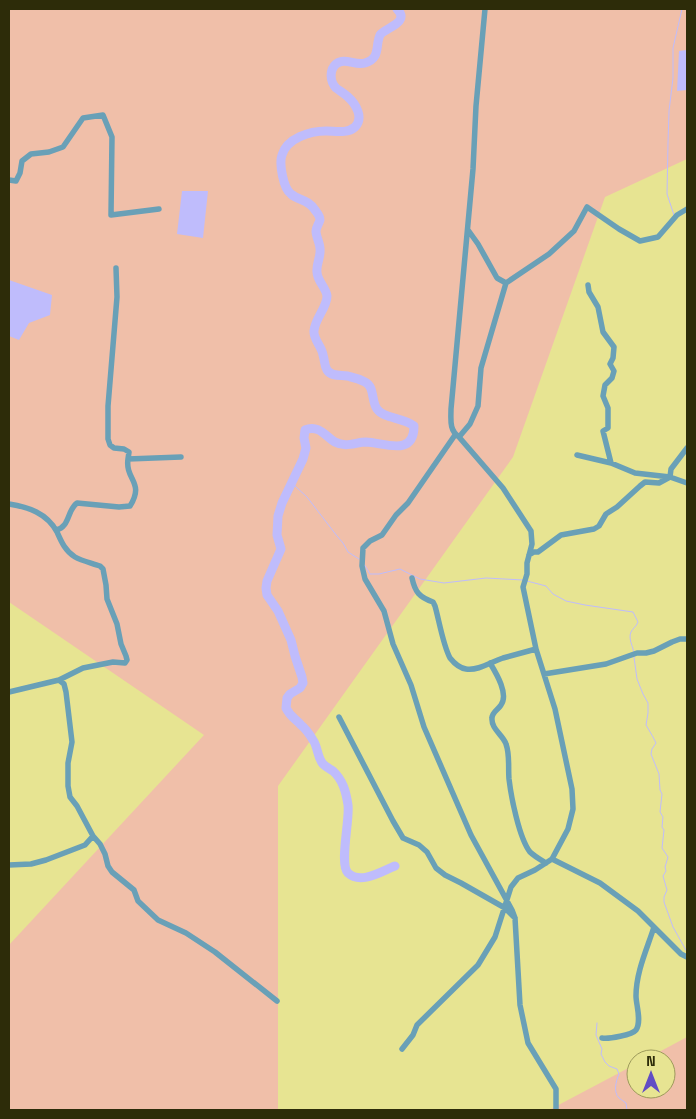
<svg xmlns="http://www.w3.org/2000/svg" width="696" height="1119" font-family="'Space Grotesk',sans-serif">
<rect width="100%" height="100%" fill="#e7e492"/>
<path fill="#f0bfa9" d="M 9,9 L 687,9 L 687,159 L 605,197 L 513,457 L 278,786 L 278,1110 L 9,1110 L 9,945 L 204,735 L 9,602 Z
M 687,1037 L 687,1110 L 549,1110 L 636,1064 L 636,1089 L 666,1089 L 666,1059 L 646,1059 Z"/>
<path fill="#bfbcfc" d="M 687,50 L 687,90 L 677,91 L 679,51 Z
M 182,191 L 208,191 L 203,238 L 177,234 Z
M 9,280 L 52,295 L 50,315 L 29,323 L 19,340 L 9,336 Z"/>
<g fill="none" stroke-linecap="round" stroke-linejoin="round">
<path stroke="#bfbcfc" stroke-width="1" d="M 674,215 L 667,194 L 668,143 L 669,111 L 673,78 L 673,48 L 682,9
M 292,481 L 295,486 L 307,497 L 337,536 L 343,543 L 348,552 L 359,559
M 364,564 L 370,574 L 379,574 L 400,569 L 420,579 L 444,583 L 486,578 L 523,580
M 527,581 L 546,586 L 553,594 L 566,601 L 585,605 L 633,612 L 638,622 C 636,627 633,628 631,632 C 628,639 633,646 634,653
M 634,657 L 637,679 L 643,694 L 648,703 L 648,713 L 646,725 L 653,737 L 656,743 L 652,749 L 651,754 L 659,774 L 660,790 L 662,794 L 660,812 L 663,817 L 662,827 L 664,830 L 662,848 L 668,857 L 665,867 L 666,871 L 663,876 L 667,890 L 664,897 L 664,902 L 673,927 L 687,952
M 597,1023 L 596,1035 L 602,1049 L 601,1054 L 605,1062 L 609,1066 L 617,1069 L 619,1074 C 616,1081 613,1092 619,1098 C 621,1100 624,1101 626,1103 L 627,1110"/>
<path stroke="#bfbcfc" stroke-width="9" d="M 395,866 C 382,871 361,885 348,873 C 339,864 350,820 348,805 C 346,792 343,780 333,771 C 330,769 326,767 323,764 C 317,757 318,747 313,740 C 310,735 306,729 301,725 C 295,718 291,718 286,708 L 287,698 L 290,694 L 300,688 L 303,683 L 302,677 L 295,656 L 291,640 L 278,611 L 267,595 L 266,588 L 267,581 L 281,549 L 277,535 L 278,516 L 282,503 L 303,459 L 306,448 L 304,438 L 305,430 C 319,424 326,437 335,442 C 346,448 356,442 366,442 C 385,443 414,457 414,426 C 403,417 384,419 377,409 C 371,401 375,387 365,382 C 361,380 356,378 351,377 C 344,374 332,378 327,370 C 324,365 325,361 323,355 C 322,347 313,339 314,331 C 315,318 327,308 327,296 C 326,287 317,281 317,272 C 316,264 321,257 320,249 C 320,243 316,237 316,231 C 316,227 319,224 320,220 C 320,216 318,214 315,210 C 308,199 299,201 291,194 C 283,188 279,163 282,155 C 287,138 310,131 326,131 C 335,131 347,134 355,127 C 364,118 356,104 348,97 C 345,94 340,91 336,88 C 330,82 329,70 336,64 C 345,57 355,66 365,63 C 381,58 375,46 380,35 C 384,28 411,23 397,9"/>
<path stroke="#69a0b7" stroke-width="5.5" d="M 9,180 L 16,181 L 20,173 L 22,161 L 31,154 L 49,152 L 63,147 L 83,118 L 103,115 L 112,137 L 111,215 L 159,209
M 116,268 L 117,297 L 108,406 L 108,439 L 110,445 L 114,448 L 124,449 L 129,452 L 128,459
M 506,283 L 549,254 L 574,231 L 587,207 L 619,229 L 640,241 L 658,237 L 677,215 L 687,209
M 588,285 L 589,292 L 598,307 L 603,332 L 614,347 L 613,358 L 610,364 L 614,371 L 612,378 L 605,385 L 603,396 L 608,408 L 608,428 L 603,431 L 611,463
M 455,435 L 408,503 L 396,515 L 382,535 L 370,541 L 363,548 L 362,566 L 365,579 L 384,611 L 393,644 L 411,685 L 424,727 L 471,835 L 512,910 L 515,918 L 520,1005 L 528,1043 L 556,1089 L 556,1110
M 459,437 L 470,424 L 478,406 L 481,368 L 506,283 L 497,278 L 478,244 L 468,230
M 577,455 L 611,463 L 635,473 L 670,477 L 671,469 L 687,448
M 9,504 C 28,507 47,513 57,532 C 61,541 65,551 75,557 C 82,561 92,563 100,566 L 103,569 L 106,585 L 107,599 L 117,624 L 121,644 L 126,656 L 127,660 L 125,663 L 113,662 L 83,668 L 59,680 L 64,684 L 66,692 L 72,742 L 68,763 L 68,786 L 70,797 L 77,806 L 93,836 L 85,845 L 46,860 L 31,864 L 9,865
M 56,530 C 70,527 67,510 77,503 L 119,507 L 130,506 C 145,482 125,480 128,459 L 181,457
M 529,555 L 534,552 L 538,552 L 561,535 L 594,529 L 599,526 L 606,514 L 617,507 L 640,486 L 645,482 L 659,483 L 670,477 L 687,483
M 412,578 C 415,592 419,597 433,602 L 435,606 C 439,620 443,645 450,658 C 454,663 459,668 466,669 C 478,671 491,662 503,658 C 514,655 525,652 536,649
M 490,663 C 496,673 509,694 501,705 C 498,710 492,712 492,718 C 491,729 503,735 506,744 C 510,755 508,767 509,779 C 511,796 519,838 530,852 C 534,856 541,860 546,863
M 544,674 L 606,664 L 637,653 L 646,653 L 654,651 L 672,642 L 680,639 L 687,639
M 9,692 L 59,680
M 339,717 L 393,821 L 403,838 L 419,845 L 427,852 L 436,868 L 445,875 L 461,883 L 505,908 L 515,918
M 93,836 L 100,844 L 105,854 L 108,866 L 112,872 L 134,890 L 138,901 L 158,920 L 186,933 L 215,952 L 277,1001
M 552,859 L 600,883 L 638,911 L 681,954 L 687,957
M 602,1038 C 609,1039 632,1035 636,1030 C 642,1021 636,1005 636,996 C 636,972 647,949 654,927
M 402,1049 L 413,1035 L 417,1025 L 478,965 L 495,937 L 511,887 L 518,878 L 535,870 L 552,859 L 568,829 L 573,809 L 572,789 L 555,709 L 536,649 L 523,587 L 527,574 L 527,563 L 532,544 L 531,531 L 503,488 L 459,437 C 449,430 451,420 451,409 L 473,169 L 476,106 L 485,9"/>
</g>
<rect width="696" height="1119" fill="none" stroke="#2d2c09" stroke-width="20"/>
<g transform="translate(651 1074)"><circle r="24" fill="#e7e492" stroke="#9d9a5b"/>
<path d="M0-4L9 19L0 12L-9 19Z" fill="#624cc5"/>
<text y="-8" font-size="14" font-weight="bold" text-anchor="middle" fill="#2d2c09">N</text>
</g>
</svg>
